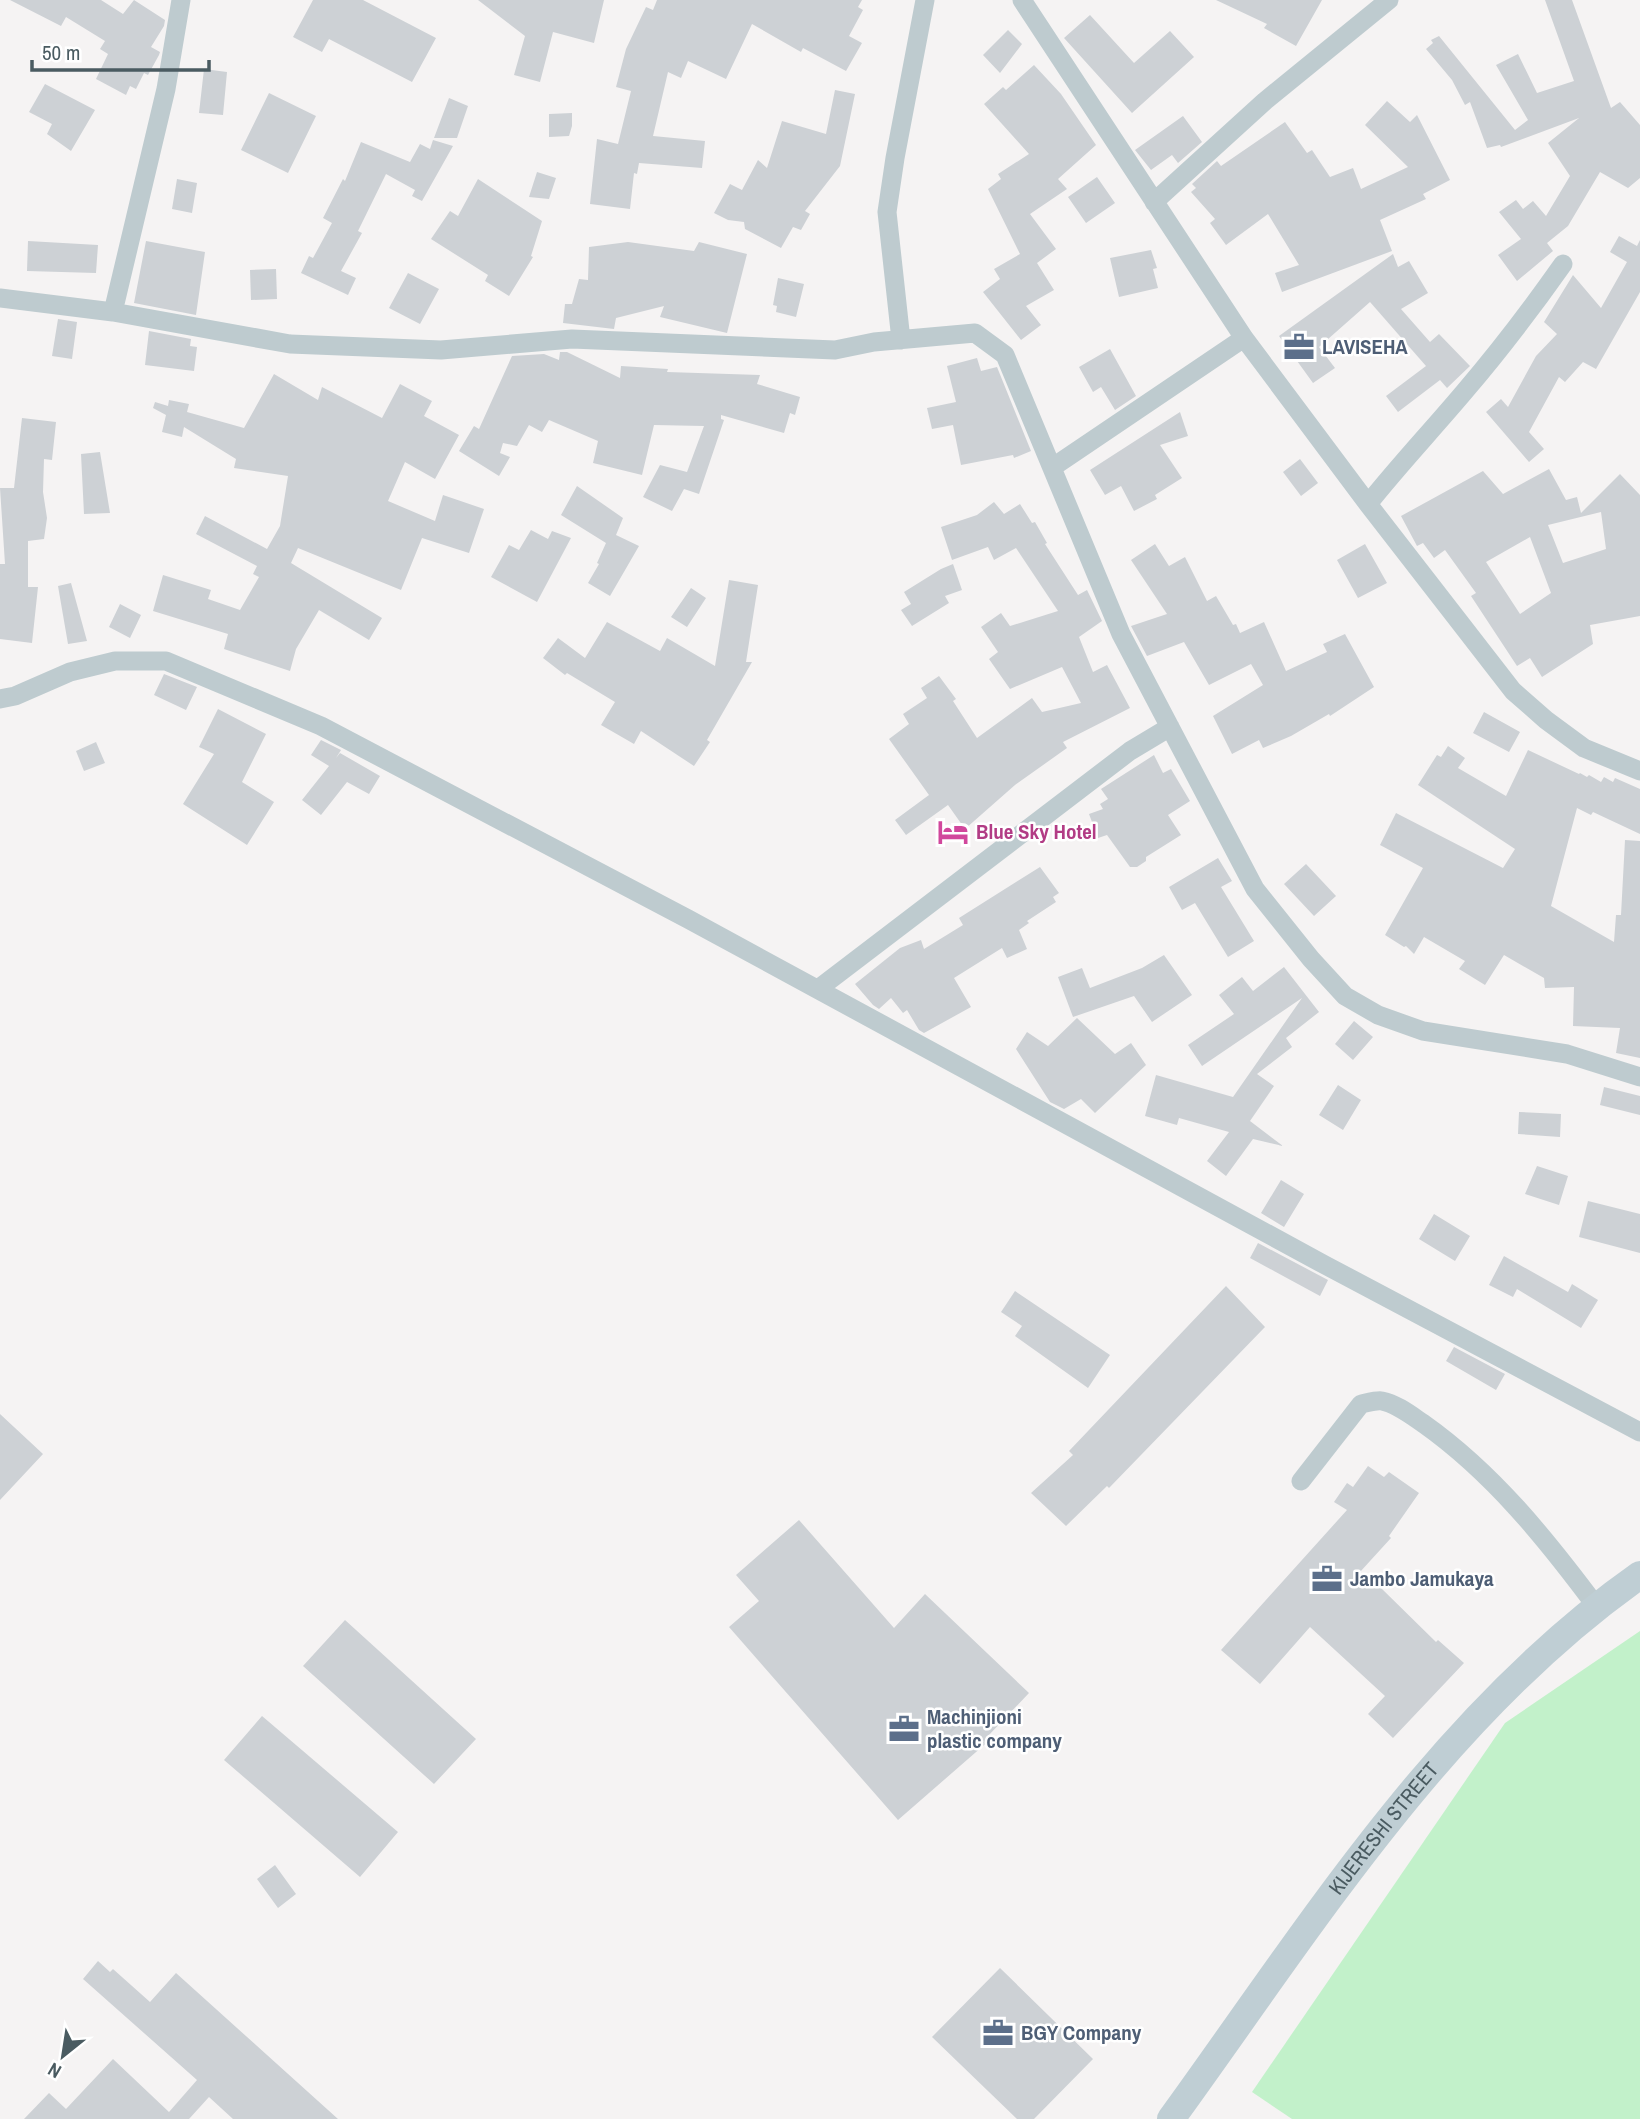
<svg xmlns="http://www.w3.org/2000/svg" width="1640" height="2119" font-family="'Archivo Narrow',sans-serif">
<rect width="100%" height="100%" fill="#f5f3f3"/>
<path fill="#c2f1ca" d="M 1640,1631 L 1640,2119 L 1292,2119 L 1252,2092 L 1505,1723 Z"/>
<path fill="#cdd1d5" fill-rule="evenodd" d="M 10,0 L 101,0 L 123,14 L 134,0 L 165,20 L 164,26 L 151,47 L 160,52 L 159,55 L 148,75 L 144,73 L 136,89 L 130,86 L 126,95 L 96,79 L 108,54 L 100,49 L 105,41 L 66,17 L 61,26 Z
M 313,0 L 363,0 L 436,38 L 412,82 L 329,39 L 322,52 L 293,37 Z
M 478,0 L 604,0 L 594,43 L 553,32 L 540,82 L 514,75 L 525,36 Z
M 657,0 L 862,0 L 858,7 L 863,10 L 849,36 L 862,43 L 846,71 L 803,48 L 801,52 L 752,24 L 726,79 L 688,61 L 681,78 L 668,72 L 653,136 L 705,141 L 702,168 L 639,163 L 637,174 L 634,173 L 630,209 L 590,204 L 597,139 L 618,144 L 631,91 L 616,87 L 626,49 L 646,7 L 653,10 Z
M 1216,0 L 1322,0 L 1296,46 L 1264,28 L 1267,24 Z
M 1545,0 L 1572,0 L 1611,108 L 1620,102 L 1640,125 L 1640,178 L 1628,188 L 1600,172 L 1568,226 L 1547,243 L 1553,251 L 1517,281 L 1498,255 L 1521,239 L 1499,212 L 1516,200 L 1523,209 L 1533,201 L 1546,216 L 1570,176 L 1548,143 L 1579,118 L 1501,147 L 1500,145 L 1487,148 L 1470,102 L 1465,105 L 1452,80 L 1426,49 L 1433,43 L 1431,40 L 1439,36 L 1515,130 L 1528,120 L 1496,65 L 1518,54 L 1537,93 L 1574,81 Z
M 1090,15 L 1134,63 L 1170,31 L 1194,57 L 1132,113 L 1064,38 Z
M 1008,30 L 1022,44 L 1000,73 L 983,55 Z
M 1034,65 L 1061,94 L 1096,145 L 1058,179 L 1067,189 L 1030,214 L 1056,249 L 1037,263 L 1054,290 L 1026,306 L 1041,325 L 1021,340 L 983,292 L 1000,279 L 994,269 L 1020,254 L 988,189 L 1001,179 L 998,174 L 1029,154 L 984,104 L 1003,87 L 1006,90 Z
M 204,69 L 227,72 L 223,115 L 199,113 Z
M 45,84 L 95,110 L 71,151 L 47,134 L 52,124 L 29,112 Z
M 835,90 L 855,94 L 840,166 L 805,211 L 810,214 L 801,230 L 793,227 L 781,248 L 745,229 L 744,222 L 728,220 L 714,213 L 730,184 L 742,190 L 758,160 L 767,168 L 782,121 L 826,134 Z
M 269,93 L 316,116 L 288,173 L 241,150 Z
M 449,98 L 468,106 L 457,138 L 434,138 Z
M 1387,101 L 1410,122 L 1417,115 L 1450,180 L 1423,194 L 1426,199 L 1380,220 L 1392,251 L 1282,292 L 1275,273 L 1299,265 L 1268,214 L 1226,245 L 1210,223 L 1215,219 L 1191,192 L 1196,188 L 1192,184 L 1217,161 L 1221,166 L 1285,122 L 1307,153 L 1312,150 L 1330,177 L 1353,168 L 1361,189 L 1408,167 L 1365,125 Z
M 572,113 L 572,126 L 569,136 L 549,137 L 549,114 Z
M 1183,116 L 1202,142 L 1178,163 L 1172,155 L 1151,170 L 1135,150 Z
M 433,140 L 453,146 L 422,201 L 412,196 L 415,190 L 386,174 L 358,231 L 362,233 L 341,271 L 356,278 L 348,295 L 301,273 L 309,256 L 313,258 L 332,223 L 323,218 L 343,179 L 345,181 L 361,142 L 410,162 L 420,144 L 430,149 Z
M 537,172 L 556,178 L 549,199 L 529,197 Z
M 1097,177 L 1115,203 L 1086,223 L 1068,197 Z
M 177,179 L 197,183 L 192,213 L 172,209 Z
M 478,179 L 542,221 L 531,256 L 533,257 L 509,296 L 485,281 L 488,275 L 431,239 L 450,211 L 458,216 Z
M 1619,236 L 1637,246 L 1640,240 L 1640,292 L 1596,369 L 1583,362 L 1565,382 L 1559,377 L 1529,432 L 1544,449 L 1529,462 L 1486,412 L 1501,399 L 1508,407 L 1536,356 L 1557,334 L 1544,322 L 1573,275 L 1601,308 L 1627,262 L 1610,252 Z
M 28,241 L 98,245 L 96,273 L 27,271 Z
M 146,241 L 205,252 L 196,315 L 134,303 Z
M 628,242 L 694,251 L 699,242 L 747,254 L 727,333 L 660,317 L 664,306 L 616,318 L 614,329 L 563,323 L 565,304 L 572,304 L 579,279 L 588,280 L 589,247 Z
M 1151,250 L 1157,268 L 1153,269 L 1158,288 L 1119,297 L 1110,258 Z
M 1393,254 L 1398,267 L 1409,261 L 1428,293 L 1401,309 L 1430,342 L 1439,334 L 1470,366 L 1447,388 L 1440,380 L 1398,412 L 1386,396 L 1426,366 L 1370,302 L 1319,347 L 1335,368 L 1313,383 L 1279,336 Z
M 276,269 L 277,299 L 251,300 L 250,270 Z
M 408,273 L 439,289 L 420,324 L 389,308 Z
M 778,278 L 804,284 L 796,317 L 776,312 L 777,306 L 773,305 Z
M 58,319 L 77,322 L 72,359 L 52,356 Z
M 149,331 L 191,339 L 190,346 L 197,347 L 194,371 L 145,365 Z
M 1110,349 L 1136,396 L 1115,410 L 1101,387 L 1093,392 L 1079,367 Z
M 560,352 L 567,352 L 620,378 L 621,366 L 668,369 L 667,372 L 760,375 L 757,384 L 800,397 L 795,415 L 790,413 L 784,433 L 721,415 L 721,419 L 724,420 L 699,494 L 684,489 L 672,511 L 643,497 L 660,465 L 687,472 L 704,426 L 654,425 L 642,475 L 593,463 L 598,441 L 549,420 L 542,432 L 529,425 L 517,446 L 503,443 L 500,453 L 510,457 L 499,476 L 459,451 L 474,426 L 479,429 L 512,356 L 544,354 L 559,360 Z
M 977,358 L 981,371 L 997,367 L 1031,451 L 1014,458 L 1013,455 L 961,465 L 953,425 L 932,429 L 927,408 L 956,402 L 947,366 Z
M 274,374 L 318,400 L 322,387 L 382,418 L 400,384 L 432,401 L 424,416 L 459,435 L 435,479 L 405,462 L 388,501 L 435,521 L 443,495 L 484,509 L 469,553 L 422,538 L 401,590 L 298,548 L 291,563 L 382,618 L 369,640 L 319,610 L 296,649 L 290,671 L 224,649 L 228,634 L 153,611 L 163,575 L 211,590 L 208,599 L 240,610 L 259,577 L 253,574 L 257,566 L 196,534 L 205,516 L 267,549 L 280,526 L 288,476 L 234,468 L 236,459 L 184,427 L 182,437 L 162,432 L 166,415 L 153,408 L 155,402 L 168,406 L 169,400 L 189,404 L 187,412 L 244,428 Z
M 1180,412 L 1188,436 L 1160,445 L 1182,478 L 1155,495 L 1157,499 L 1134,511 L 1121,486 L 1105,495 L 1090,470 Z
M 22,418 L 56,422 L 52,460 L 44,459 L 43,492 L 47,518 L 44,539 L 28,541 L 28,587 L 38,587 L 32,643 L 0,639 L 0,564 L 5,564 L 0,488 L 14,488 Z
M 100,452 L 110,513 L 84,514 L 81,454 Z
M 1300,459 L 1318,483 L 1301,496 L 1283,472 Z
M 1549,469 L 1566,500 L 1577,497 L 1581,513 L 1620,474 L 1640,495 L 1640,616 L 1590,625 L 1593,644 L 1542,677 L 1530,658 L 1517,666 L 1471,596 L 1476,593 L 1445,550 L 1434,558 L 1423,543 L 1417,546 L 1401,516 L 1483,471 L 1503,494 ZM 1601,512 L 1606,549 L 1563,563 L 1548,525 ZM 1530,537 L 1551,593 L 1520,614 L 1486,562 Z
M 577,486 L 623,518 L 616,535 L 639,546 L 610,596 L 588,583 L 599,564 L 597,563 L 606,543 L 561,515 Z
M 994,502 L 1004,514 L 1020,504 L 1032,523 L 1035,522 L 1047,543 L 1045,544 L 1078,595 L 1087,590 L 1102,621 L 1079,637 L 1093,672 L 1107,665 L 1130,708 L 1063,742 L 1067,748 L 1015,785 L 965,829 L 948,805 L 906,835 L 895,820 L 929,795 L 889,739 L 909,724 L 903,714 L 927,698 L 921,688 L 939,676 L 956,699 L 953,701 L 977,738 L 1032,698 L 1042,712 L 1081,703 L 1062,667 L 1010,689 L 989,659 L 998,652 L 981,627 L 1001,613 L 1010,626 L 1058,611 L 1016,548 L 994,560 L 988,547 L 952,560 L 941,527 L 977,515 Z
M 531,530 L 548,539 L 552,531 L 571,538 L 537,602 L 491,577 L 509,545 L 519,550 Z
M 1155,544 L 1169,566 L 1185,557 L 1207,601 L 1216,596 L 1233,625 L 1236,624 L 1240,633 L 1264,622 L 1286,671 L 1327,652 L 1323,644 L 1345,634 L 1374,687 L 1330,716 L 1329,714 L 1291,736 L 1263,748 L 1259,740 L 1232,754 L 1213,716 L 1263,685 L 1251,664 L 1209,685 L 1184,642 L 1147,656 L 1131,626 L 1167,614 L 1131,560 Z
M 1365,544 L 1387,583 L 1358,598 L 1337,560 Z
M 953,564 L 962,590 L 945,596 L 949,603 L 912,626 L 901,610 L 911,604 L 904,592 L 941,569 Z
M 729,580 L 758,585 L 746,662 L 752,662 L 707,740 L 710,742 L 694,766 L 641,731 L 634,744 L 601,725 L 615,702 L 567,673 L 565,675 L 543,658 L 558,638 L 585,658 L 607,622 L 660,651 L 667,638 L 715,666 Z
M 71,583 L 87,641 L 68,644 L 58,586 Z
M 691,588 L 706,598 L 687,627 L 671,617 Z
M 120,604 L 141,615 L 130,638 L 109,627 Z
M 164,674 L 197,687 L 186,710 L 154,695 Z
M 218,709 L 266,734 L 242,782 L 274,802 L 247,845 L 183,804 L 214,754 L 199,747 Z
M 1484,712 L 1520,732 L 1509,752 L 1473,733 Z
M 321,740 L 341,750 L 336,758 L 340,753 L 380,776 L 369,794 L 347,782 L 321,815 L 302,800 L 329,766 L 311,755 Z
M 96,742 L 105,763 L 84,771 L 76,751 Z
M 1448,746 L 1465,758 L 1458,768 L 1506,796 L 1528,750 L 1579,774 L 1580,773 L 1587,777 L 1589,775 L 1601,782 L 1604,777 L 1613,782 L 1615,778 L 1640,789 L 1640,834 L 1593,812 L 1591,815 L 1577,808 L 1551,906 L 1614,942 L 1616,915 L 1621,915 L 1625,840 L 1640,841 L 1640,1058 L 1616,1053 L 1620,1028 L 1573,1026 L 1574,987 L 1545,988 L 1544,978 L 1504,955 L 1485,985 L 1459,969 L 1465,961 L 1424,937 L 1414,954 L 1406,946 L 1404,947 L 1385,935 L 1423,868 L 1380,845 L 1396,813 L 1503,868 L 1515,849 L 1418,785 L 1437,755 L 1441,757 Z
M 1154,755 L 1163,773 L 1171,769 L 1190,801 L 1168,815 L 1181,835 L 1146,857 L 1146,861 L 1137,867 L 1130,867 L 1107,835 L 1098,838 L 1089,814 L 1103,809 L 1100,804 L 1108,799 L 1101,789 Z
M 1218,858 L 1232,881 L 1221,887 L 1254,941 L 1228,957 L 1195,903 L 1182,910 L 1169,887 Z
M 1306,864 L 1336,896 L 1314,916 L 1284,884 Z
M 1040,867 L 1059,893 L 1053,897 L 1056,902 L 1027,921 L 1029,923 L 1019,930 L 1027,949 L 1007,958 L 1002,948 L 954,978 L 971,1007 L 924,1033 L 919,1030 L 907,1010 L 903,1013 L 891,998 L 879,1009 L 873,1005 L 855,984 L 900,948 L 921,940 L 924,949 L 963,925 L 959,918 Z
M 1164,955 L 1192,995 L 1152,1022 L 1134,996 L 1073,1017 L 1058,977 L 1082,968 L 1090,988 L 1142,968 Z
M 1284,967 L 1319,1012 L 1286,1038 L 1292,1047 L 1257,1074 L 1274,1086 L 1250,1121 L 1283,1146 L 1253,1139 L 1226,1176 L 1207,1161 L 1229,1132 L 1179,1118 L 1177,1125 L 1145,1116 L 1156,1075 L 1233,1097 L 1302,998 L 1202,1066 L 1188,1045 L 1234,1014 L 1219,995 L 1242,977 L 1253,991 Z
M 1077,1018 L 1115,1054 L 1131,1043 L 1146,1065 L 1095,1113 L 1081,1099 L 1064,1109 L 1050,1102 L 1016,1049 L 1027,1032 L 1048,1046 Z
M 1354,1021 L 1373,1037 L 1353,1060 L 1335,1044 Z
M 1338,1085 L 1361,1100 L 1343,1130 L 1319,1115 Z
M 1604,1087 L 1640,1096 L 1640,1115 L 1600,1105 Z
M 1519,1112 L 1561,1114 L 1560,1137 L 1518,1134 Z
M 1537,1166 L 1568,1176 L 1559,1205 L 1525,1194 Z
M 1281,1180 L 1304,1194 L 1284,1227 L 1261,1213 Z
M 1588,1201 L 1640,1214 L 1640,1253 L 1579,1237 Z
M 1434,1214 L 1470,1236 L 1455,1261 L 1419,1239 Z
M 1258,1243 L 1328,1280 L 1320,1296 L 1250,1258 Z
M 1504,1256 L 1568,1292 L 1572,1284 L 1598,1300 L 1581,1328 L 1517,1289 L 1513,1297 L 1489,1285 Z
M 1226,1286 L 1265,1327 L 1109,1488 L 1107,1486 L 1066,1526 L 1031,1493 L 1073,1455 L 1069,1451 Z
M 1015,1291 L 1110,1355 L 1088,1388 L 1015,1336 L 1022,1326 L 1001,1312 Z
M 1454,1347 L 1505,1374 L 1496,1390 L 1446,1361 Z
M 0,1414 L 43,1454 L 0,1500 Z
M 1368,1466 L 1384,1477 L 1389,1472 L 1419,1493 L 1389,1536 L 1391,1538 L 1360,1572 L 1381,1588 L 1436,1642 L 1438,1640 L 1464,1663 L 1393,1738 L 1368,1714 L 1385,1696 L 1310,1627 L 1260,1684 L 1221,1650 L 1347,1510 L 1334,1502 L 1347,1483 L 1353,1487 Z
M 799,1520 L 894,1628 L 925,1594 L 1029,1693 L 988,1736 L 991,1739 L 898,1820 L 729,1627 L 759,1601 L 736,1575 Z
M 345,1620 L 476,1739 L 434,1784 L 303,1666 Z
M 262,1716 L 398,1832 L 360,1877 L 224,1760 Z
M 275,1865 L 296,1894 L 278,1908 L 257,1879 Z
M 98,1961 L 110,1972 L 113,1969 L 150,2002 L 176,1973 L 338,2119 L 233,2119 L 209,2097 L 189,2119 L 24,2119 L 49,2093 L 66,2109 L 113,2059 L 169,2112 L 197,2080 L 83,1979 Z
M 1000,1968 L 1093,2059 L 1034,2119 L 1017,2119 L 932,2037 Z"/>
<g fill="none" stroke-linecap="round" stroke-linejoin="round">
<path stroke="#becbcf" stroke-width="19" d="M 1022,0 L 1244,338 L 1368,504 L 1513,691 L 1546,720 L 1584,748 L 1640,771
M 1154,202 L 1265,101 L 1389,0
M 0,298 L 113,312 L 290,344 L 441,350 L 572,339 L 835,350 L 874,342 L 975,333 L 1005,355 L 1121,634 L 1255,889 L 1311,959 L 1345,996 L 1378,1015 L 1423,1031 L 1567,1054 L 1640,1077
M 113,312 L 166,89 L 181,0
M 901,340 L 887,212 L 895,158 L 925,0
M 1053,467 L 1244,338
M 1368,504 C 1399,465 1433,429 1465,391 C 1500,350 1532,308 1563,264
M 0,699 L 15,696 L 70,672 L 115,661 L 166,661 L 321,726 L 688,919 L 1325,1265 L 1640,1432
M 818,989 L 1130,751 L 1170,727
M 1301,1481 L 1361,1404 C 1367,1403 1376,1400 1382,1401 C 1397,1404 1412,1416 1424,1424 C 1493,1473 1546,1539 1596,1606"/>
<path stroke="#bfced4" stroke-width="28" id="s1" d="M 1171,2119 C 1311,1926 1442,1714 1640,1575"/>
</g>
<defs>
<g id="office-bare" transform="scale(2.415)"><path d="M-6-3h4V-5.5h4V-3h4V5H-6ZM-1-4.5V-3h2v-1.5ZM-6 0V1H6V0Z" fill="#5c6f8a" stroke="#fff" stroke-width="2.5" paint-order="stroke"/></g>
<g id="hotel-bare" transform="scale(2.415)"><path d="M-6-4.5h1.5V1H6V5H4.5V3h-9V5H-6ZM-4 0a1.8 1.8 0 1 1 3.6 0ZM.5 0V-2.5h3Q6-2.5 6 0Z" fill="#d1479c" stroke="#fff" stroke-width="2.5" paint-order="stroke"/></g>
</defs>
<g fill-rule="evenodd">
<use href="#office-bare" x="1299" y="347"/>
<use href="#hotel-bare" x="953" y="832"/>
<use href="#office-bare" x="1327" y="1579"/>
<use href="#office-bare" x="904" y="1729"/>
<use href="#office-bare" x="998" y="2033"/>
</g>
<g text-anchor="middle" stroke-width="5" stroke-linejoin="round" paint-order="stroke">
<g font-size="21" font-weight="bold" fill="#4e5e75" stroke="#fff" text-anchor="start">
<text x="1322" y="354">LAVISEHA</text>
<text x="1350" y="1586">Jambo Jamukaya</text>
<text x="927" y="1724">Machinjioni<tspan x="927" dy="24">plastic company</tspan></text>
<text x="1021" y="2040">BGY Company</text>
</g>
<g font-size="21" font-weight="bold" fill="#b23c85" stroke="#fff" text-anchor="start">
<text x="976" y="839">Blue Sky Hotel</text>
</g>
<g font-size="21" fill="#4a5b61" stroke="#fff">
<text dy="7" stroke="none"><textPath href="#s1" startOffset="360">KIJERESHI STREET</textPath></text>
</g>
</g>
<g transform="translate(63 2056) rotate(210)" stroke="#ffffff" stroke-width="5" paint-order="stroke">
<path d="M0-5L12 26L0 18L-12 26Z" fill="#4a5b61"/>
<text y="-10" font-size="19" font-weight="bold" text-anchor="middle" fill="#4a5b61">N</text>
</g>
<path d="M32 60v10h177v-10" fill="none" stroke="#4a5b61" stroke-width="3.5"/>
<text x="42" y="60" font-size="21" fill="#4a5b61" stroke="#ffffff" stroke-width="5" paint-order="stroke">50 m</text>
</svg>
